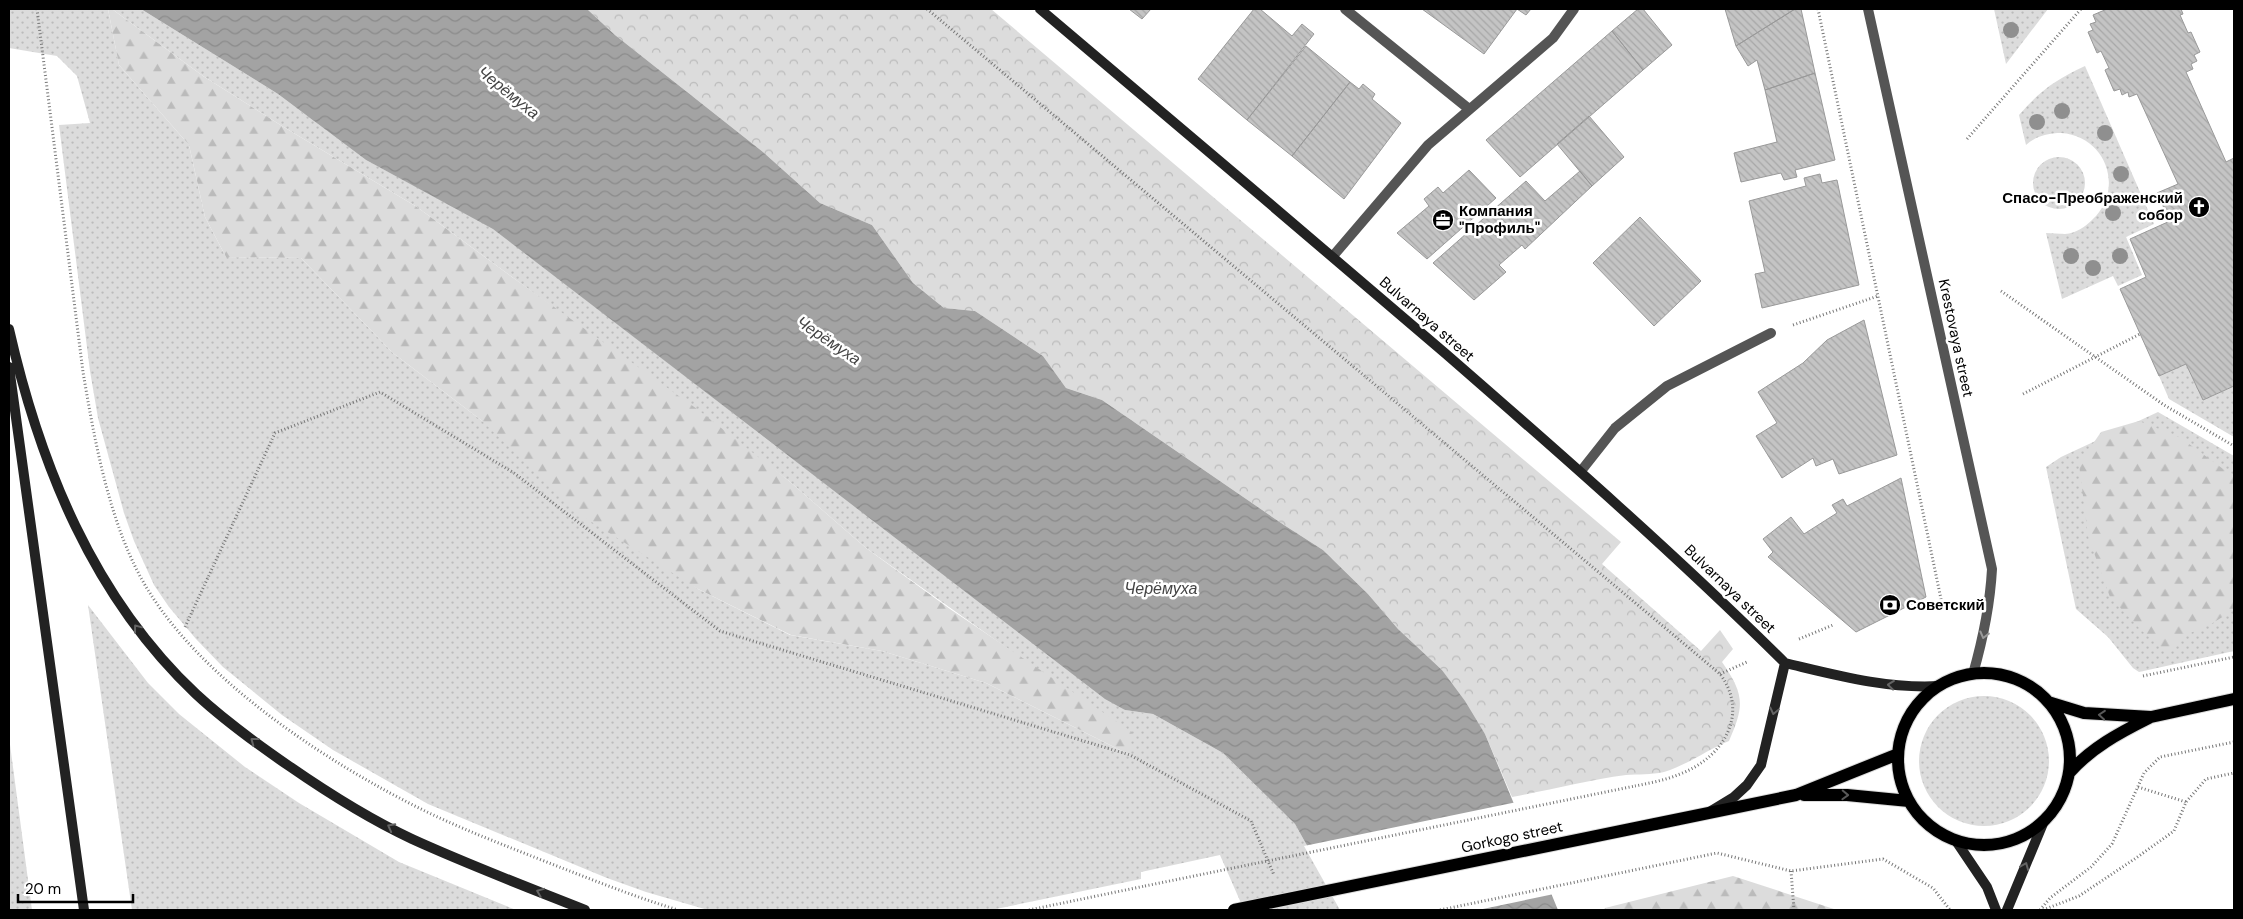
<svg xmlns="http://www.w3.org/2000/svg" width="2243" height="919" font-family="'DM Sans',sans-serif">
<defs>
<pattern id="grass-dots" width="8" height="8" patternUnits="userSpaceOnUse" patternTransform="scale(1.25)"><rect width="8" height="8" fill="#dcdcdc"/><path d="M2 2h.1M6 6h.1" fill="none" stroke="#bbb" stroke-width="1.8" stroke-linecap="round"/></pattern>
<pattern id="forest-firs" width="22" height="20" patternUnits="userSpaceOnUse" patternTransform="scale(1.25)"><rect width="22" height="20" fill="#dcdcdc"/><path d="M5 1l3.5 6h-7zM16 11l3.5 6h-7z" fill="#bbb"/></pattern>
<pattern id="park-crowns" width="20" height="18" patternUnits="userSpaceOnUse" patternTransform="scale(1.25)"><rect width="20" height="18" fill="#dcdcdc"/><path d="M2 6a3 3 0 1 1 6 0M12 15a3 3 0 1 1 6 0" fill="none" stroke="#bbb"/></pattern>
<pattern id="water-waves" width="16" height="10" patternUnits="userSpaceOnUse" patternTransform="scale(1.25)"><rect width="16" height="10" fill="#a3a3a3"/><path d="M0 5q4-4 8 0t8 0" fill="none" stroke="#8b8b8b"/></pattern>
<pattern id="building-back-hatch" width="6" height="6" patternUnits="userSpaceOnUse" patternTransform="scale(1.25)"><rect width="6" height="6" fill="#c4c4c4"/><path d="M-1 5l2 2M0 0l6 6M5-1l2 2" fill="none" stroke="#a7a7a7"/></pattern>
</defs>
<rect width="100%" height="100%" fill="#fff"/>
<path fill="url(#grass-dots)" d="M 9,9 L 108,9 L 119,65 L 189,145 L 205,217 L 226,257 L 301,258 L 393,353 L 481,420 L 698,589 L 790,635 L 882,651 L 986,683 L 1130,755 L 1028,663 L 866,548 L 789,481 L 417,207 L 282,126 L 203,76 L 112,9 L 141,9 L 278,94 L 366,160 L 493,228 L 773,444 L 1125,710 L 1153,714 L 1223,753 L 1295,824 L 1343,910 L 1244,910 L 1220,855 L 1141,872 L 1141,879 L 991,910 L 708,910 L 646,892 L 607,878 L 428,804 L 333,750 L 282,715 L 223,667 L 196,639 L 169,607 L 154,585 L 134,541 L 124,513 L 98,418 L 90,371 L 59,125 L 90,123 L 77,76 L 57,56 L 9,48 Z
M 1994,9 L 2048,9 L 2006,64 Z
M 2085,66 L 2154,224 L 2126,237 L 2142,275 L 2118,286 L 2113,276 L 2062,299 L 2046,233 C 2052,233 2059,234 2065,234 C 2076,233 2085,227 2092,220 C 2125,190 2107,136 2061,133 C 2048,133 2036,136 2026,145 L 2019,115 C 2041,90 2055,80 2085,66 Z
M2033 183a26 26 0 1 1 52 0a26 26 0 1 1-52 0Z
M 2186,364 L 2203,400 L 2234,386 L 2234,437 L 2169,399 L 2159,376 Z
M 2158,412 L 2234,456 L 2234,651 L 2139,672 L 2133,668 L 2108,637 L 2076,609 L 2046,467 L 2061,457 Z
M 88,605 L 148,683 L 179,714 L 245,767 L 299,803 L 399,862 L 516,910 L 132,910 Z
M1919 761a65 65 0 1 1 130 0a65 65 0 1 1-130 0Z
M 9,737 L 32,910 L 9,910 Z"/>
<path fill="url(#forest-firs)" d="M 108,9 L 112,9 L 203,76 L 282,126 L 417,207 L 512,277 L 697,409 L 789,481 L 866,548 L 950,609 L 1132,732 L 1130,755 L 986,683 L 882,651 L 791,635 L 698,589 L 579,514 L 481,420 L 393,353 L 301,258 L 226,257 L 205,217 L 189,145 L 119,65 Z
M 2139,421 L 2181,438 L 2234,477 L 2234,610 L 2211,624 L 2188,634 L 2169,654 L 2141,630 L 2110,597 L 2088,536 L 2079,464 L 2101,432 Z
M 1733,876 L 1837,910 L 1604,910 L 1605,908 Z"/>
<path fill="url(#park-crowns)" d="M 587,9 L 991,9 L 1621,542 L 1602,564 L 1701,651 L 1720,630 L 1733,649 L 1722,662 C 1744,694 1745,705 1729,741 C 1707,750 1687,765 1664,772 C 1651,775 1638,774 1626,775 C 1588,780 1550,790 1512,797 L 1485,734 L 1442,670 L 1398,629 L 1368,594 L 1323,550 L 1284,525 L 1102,400 L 1066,388 L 1043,356 L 975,311 L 944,308 L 913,283 L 872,225 L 820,203 L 763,152 L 615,35 Z"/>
<path fill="url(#water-waves)" d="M 141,9 L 587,9 L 615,35 L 763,152 L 820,203 L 872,225 L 913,283 L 944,308 L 975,311 L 1043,356 L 1066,388 L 1102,400 L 1284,525 L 1323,550 L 1368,594 L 1398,629 L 1442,670 L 1465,701 L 1485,734 L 1558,910 L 1343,910 L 1295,824 L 1223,753 L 1153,714 L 1125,710 L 1105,699 L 493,229 L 366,160 L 278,94 Z"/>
<path fill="#fff" d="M 1517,802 L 1554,894 L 1478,910 L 1340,910 L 1304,846 Z"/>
<path fill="url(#building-back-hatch)" stroke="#999" d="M 1129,9 L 1151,9 L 1142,19 Z
M 1254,9 L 1260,9 L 1292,36 L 1302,24 L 1314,34 L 1247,120 L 1198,79 Z
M 1422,9 L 1531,9 L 1526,15 L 1517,9 L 1484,54 Z
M 1638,9 L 1643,9 L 1672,45 L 1643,70 L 1612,31 Z
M 1725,9 L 1795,9 L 1736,46 Z
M 1795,9 L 1801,9 L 1815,73 L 1765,90 L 1757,60 L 1748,66 L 1736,46 Z
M 2107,9 L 2181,9 L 2183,14 L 2180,15 L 2188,33 L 2191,32 L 2200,52 L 2194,55 L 2197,61 L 2191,64 L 2193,69 L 2186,72 L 2226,162 L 2234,158 L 2234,386 L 2203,400 L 2186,364 L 2159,376 L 2120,289 L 2146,277 L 2130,239 L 2170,221 L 2157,193 L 2178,184 L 2137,94 L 2129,97 L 2128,92 L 2122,95 L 2120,89 L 2114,91 L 2105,70 L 2109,68 L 2101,51 L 2097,53 L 2088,32 L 2093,30 L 2090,24 L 2096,22 L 2093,15 Z
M 1612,31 L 1643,70 L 1520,177 L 1486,140 Z
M 1306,46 L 1350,82 L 1292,156 L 1247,120 Z
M 1815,73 L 1835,160 L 1795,170 L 1797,177 L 1784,180 L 1781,173 L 1741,182 L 1734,153 L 1777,142 L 1765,90 Z
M 1350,82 L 1359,89 L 1363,84 L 1375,94 L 1372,99 L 1401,123 L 1344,199 L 1292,156 Z
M 1589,116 L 1624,157 L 1592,186 L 1557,144 Z
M 1469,170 L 1496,198 L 1427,259 L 1397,233 L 1429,206 L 1424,199 L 1438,187 L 1443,193 Z
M 1580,171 L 1592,186 L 1525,249 L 1522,245 L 1499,265 L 1506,272 L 1474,300 L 1433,263 L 1526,181 L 1545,201 Z
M 1820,174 L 1822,183 L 1837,180 L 1859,285 L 1762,308 L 1755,274 L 1765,272 L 1749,201 L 1806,186 L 1804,178 Z
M 1640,217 L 1701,281 L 1654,326 L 1593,263 Z
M 1864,320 L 1897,455 L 1839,474 L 1833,459 L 1816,466 L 1813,458 L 1782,478 L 1756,436 L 1777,423 L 1758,392 L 1803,363 L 1827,340 Z
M 1901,478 L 1926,597 L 1856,632 L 1768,557 L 1773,552 L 1763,539 L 1791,517 L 1804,534 L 1837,513 L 1832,505 L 1843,499 L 1847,506 Z"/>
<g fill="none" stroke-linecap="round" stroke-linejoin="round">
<g stroke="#dbdbdb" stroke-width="14">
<path id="primary" d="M1898 759a86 86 0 1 1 172 0a86 86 0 1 1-172 0Z
M 2048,702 L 2084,713 L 2151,717 L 2234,699
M 2069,773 C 2091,748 2119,733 2149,718
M 1804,795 L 1847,795 L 1909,801
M 1655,824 L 1796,795 L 1898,754"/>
</g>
<path stroke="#777" stroke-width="3" stroke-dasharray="1 2.5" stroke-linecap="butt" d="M 37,9 L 83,372 C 95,443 110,528 148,590 C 204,682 329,764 425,811 C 464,830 504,845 544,861 C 588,878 632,896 678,910
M 927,9 L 1720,674 C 1750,714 1723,758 1680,774 C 1666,780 1650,783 1635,786
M 1818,9 L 1941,599
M 1967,139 L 2081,9
M 2001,291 L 2164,405 L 2234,446
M 1793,325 L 1878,296
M 2023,394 L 2140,334
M 185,627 L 275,433 L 380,392 L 514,473 L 720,631 L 1130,755 L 1251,821 L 1274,875
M 1799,639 L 1833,625
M 1720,674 L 1747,662
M 2143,676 L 2234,657
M 2138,787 L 2186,802
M 1791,871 L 1794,910
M 1029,910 L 1145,886
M 1440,910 L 1717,853 L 1791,871 L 1883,859 L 1933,888 L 1950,910
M 2040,910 L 2050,898 L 2091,867 L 2112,844 L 2144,773 L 2160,757 L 2234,742
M 2043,910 L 2079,896 L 2136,858 L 2174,831 L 2186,802 L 2206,779 L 2234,773"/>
<path stroke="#555" stroke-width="10" d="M 1345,9 L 1469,109
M 1333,256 L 1428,145 L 1553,38 L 1574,9
M 1581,471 L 1615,428 L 1667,386 L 1771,333"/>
<path stroke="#555" stroke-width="10" d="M 1868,9 L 1992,569 C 1990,606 1983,639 1973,674"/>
<path stroke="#222" stroke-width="10" d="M 1040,9 C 1176,124 1311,238 1446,354 C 1562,455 1676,555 1785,663
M 9,329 C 40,465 93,597 196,694 C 225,721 257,744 289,766 C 328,793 369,819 412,839 C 469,865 527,887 585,910
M 9,367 L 84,910
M 1785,663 C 1836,675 1886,689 1939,686
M 1711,811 L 1734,797 L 1747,785 L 1761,765 L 1785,663
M 1956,841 L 1987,887 L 1996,910
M 2007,910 L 2044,821"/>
<use href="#primary" stroke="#000" stroke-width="12"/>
<g stroke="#dbdbdb" stroke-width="14" stroke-linecap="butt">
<path id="primary-bridge" d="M 1234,910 L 1655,824"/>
</g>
<path stroke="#777" stroke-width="3" stroke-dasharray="1 2.5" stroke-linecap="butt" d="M 1145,886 L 1635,786"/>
<use href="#primary-bridge" stroke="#000" stroke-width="12"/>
</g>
<g fill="#8f8f8f">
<circle cx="2011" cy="30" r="8"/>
<circle cx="2062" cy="111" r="8"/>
<circle cx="2037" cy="122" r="8"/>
<circle cx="2105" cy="133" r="8"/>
<circle cx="2121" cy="174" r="8"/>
<circle cx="2113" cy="213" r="8"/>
<circle cx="2071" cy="256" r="8"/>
<circle cx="2120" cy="256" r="8"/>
<circle cx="2093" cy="268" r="8"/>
</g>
<defs><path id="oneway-chevron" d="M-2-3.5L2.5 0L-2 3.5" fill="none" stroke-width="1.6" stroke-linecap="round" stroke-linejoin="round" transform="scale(1.25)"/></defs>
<g stroke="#646464">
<use href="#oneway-chevron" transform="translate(137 628) rotate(-127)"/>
<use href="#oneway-chevron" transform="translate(1891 685) rotate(-174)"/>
<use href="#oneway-chevron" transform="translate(1774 711) rotate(103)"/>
<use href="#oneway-chevron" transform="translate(254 741) rotate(-143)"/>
<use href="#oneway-chevron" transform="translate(391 827) rotate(-152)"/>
<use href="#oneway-chevron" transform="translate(2025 866) rotate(-68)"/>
<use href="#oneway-chevron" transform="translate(540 892) rotate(-158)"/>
</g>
<use stroke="#999" href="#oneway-chevron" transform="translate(1984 635) rotate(104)"/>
<g stroke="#595959">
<use href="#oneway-chevron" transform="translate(2102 715) rotate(-175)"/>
<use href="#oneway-chevron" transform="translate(1845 795) rotate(2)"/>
</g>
<defs>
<g id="church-disc" transform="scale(1.125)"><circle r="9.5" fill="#000" stroke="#fff"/><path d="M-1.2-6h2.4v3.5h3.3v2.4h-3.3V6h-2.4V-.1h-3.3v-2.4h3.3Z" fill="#fff"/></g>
<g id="office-disc" transform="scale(1.125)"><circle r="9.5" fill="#000" stroke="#fff"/><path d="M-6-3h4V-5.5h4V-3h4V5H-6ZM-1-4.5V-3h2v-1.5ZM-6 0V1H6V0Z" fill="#fff"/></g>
<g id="bank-disc" transform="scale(1.125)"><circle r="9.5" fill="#000" stroke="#fff"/><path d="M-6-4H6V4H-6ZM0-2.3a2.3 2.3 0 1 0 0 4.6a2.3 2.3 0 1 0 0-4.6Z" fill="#fff"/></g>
</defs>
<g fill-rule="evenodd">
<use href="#church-disc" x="2199" y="207"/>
<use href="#office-disc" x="1443" y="220"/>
<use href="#bank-disc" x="1890" y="605"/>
</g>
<g text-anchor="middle" stroke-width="5" stroke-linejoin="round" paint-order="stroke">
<g font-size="15" font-weight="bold" fill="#000" stroke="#fff" text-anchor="start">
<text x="2183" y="203" text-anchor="end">Спасо-Преображенский<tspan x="2183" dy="17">собор</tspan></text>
<text x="1459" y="216">Компания<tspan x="1459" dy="17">"Профиль"</tspan></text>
<text x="1906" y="610">Советский</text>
</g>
<g font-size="15" fill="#000" stroke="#fff">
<text transform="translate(1427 319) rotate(41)" y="5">Bulvarnaya street</text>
<text transform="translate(1956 338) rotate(78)" y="5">Krestovaya street</text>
<text transform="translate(1730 589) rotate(44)" y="5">Bulvarnaya street</text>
<text transform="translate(1512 837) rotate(-12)" y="5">Gorkogo street</text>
</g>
<g font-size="16" font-style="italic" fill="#444" stroke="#fff">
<text transform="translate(509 92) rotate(39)" y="6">Черёмуха</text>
<text transform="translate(829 340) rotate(34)" y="6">Черёмуха</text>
<text x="1161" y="594">Черёмуха</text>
</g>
</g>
<rect width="2243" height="919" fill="none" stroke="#000000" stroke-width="20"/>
<path d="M18 894v8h115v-8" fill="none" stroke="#000000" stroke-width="2.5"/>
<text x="25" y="894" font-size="15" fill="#000000" stroke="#ffffff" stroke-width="4" paint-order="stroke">20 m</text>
</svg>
